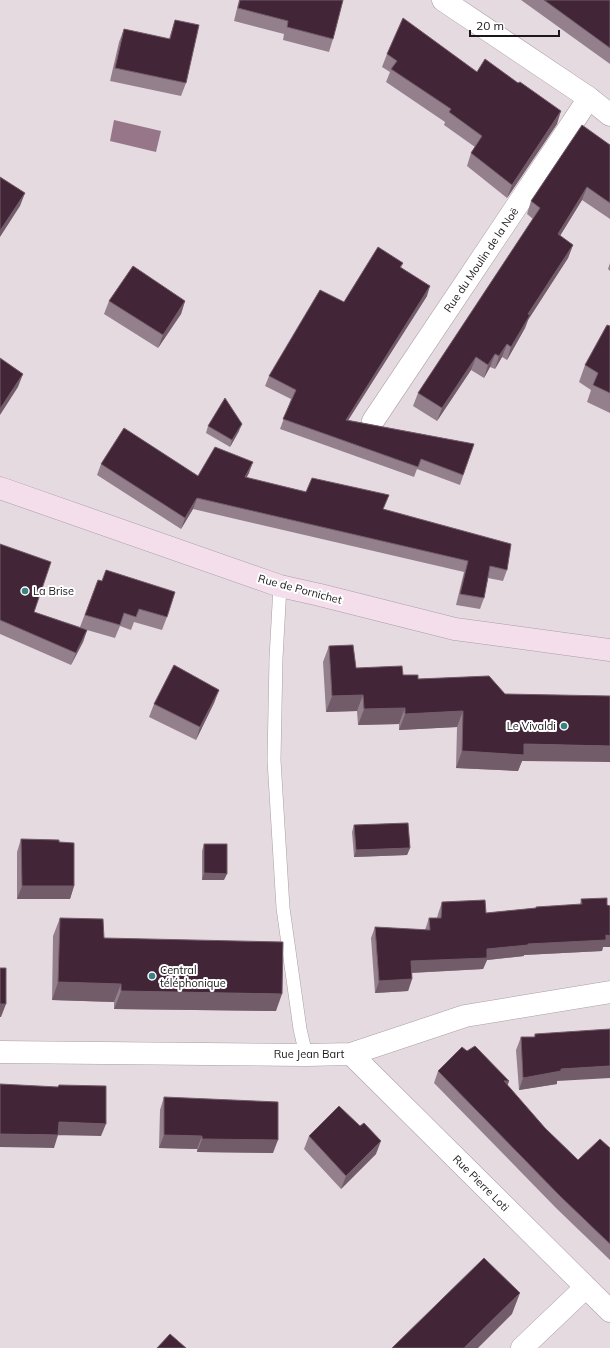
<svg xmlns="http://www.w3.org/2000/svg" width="610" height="1348" font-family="Mulish,sans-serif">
<rect width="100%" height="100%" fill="#e6dae1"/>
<path fill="#987689" d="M 114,120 L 161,131 L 156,152 L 110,141 Z"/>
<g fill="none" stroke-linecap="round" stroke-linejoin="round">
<g stroke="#a99da4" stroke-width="14">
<path id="service" d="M 280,586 L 276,658 L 274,760 L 283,908 L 300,1029 L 306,1055"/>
</g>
<g stroke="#a99da4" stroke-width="23">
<path id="minor" d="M 443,0 L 589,98 L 610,115
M 373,421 L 589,98
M 0,1052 L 306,1055 L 351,1054 L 465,1016 L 610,992
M 351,1054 L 610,1311
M 522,1348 L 586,1287"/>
</g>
<g stroke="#a99da4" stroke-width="23">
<path id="secondary" d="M 0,488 L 280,586 L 320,595 L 455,629 L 610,650"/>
</g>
<use href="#service" stroke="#fff" stroke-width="13"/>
<use href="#minor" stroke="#fff" stroke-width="22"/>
<use href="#secondary" stroke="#f4deeb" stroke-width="22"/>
</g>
<path fill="#94808c" d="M 239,0 L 343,0 L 333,39 L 329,52 L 283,40 L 284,34 L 234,21 Z
M 521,0 L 610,0 L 610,64 Z
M 175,20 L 186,83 L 181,96 L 110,81 L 119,42 L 124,29 L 169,39 Z
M 387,54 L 477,72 L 557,124 L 507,198 L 467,166 L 471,153 L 475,147 L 444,125 L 445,122 L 386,82 L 390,72 L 382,67 Z
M 610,145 L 610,219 L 582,200 L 560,236 L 573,245 L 568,258 L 528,320 L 525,328 L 507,360 L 502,357 L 495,369 L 490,367 L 484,378 L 471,370 L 437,421 L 413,406 L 418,393 L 533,219 L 527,214 L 531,201 Z
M 403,263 L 401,268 L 427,296 L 348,420 L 474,444 L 460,485 L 417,469 L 414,477 L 280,429 L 291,399 L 265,386 L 269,376 L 344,302 Z
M 610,263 L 610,271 L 608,269 Z
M 109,301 L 185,301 L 181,314 L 158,348 L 104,314 Z
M 610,326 L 610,413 L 587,402 L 591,390 L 579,382 L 585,365 Z
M 208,426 L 239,431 L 230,447 L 206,433 Z
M 101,464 L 198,476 L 249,473 L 246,478 L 384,509 L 507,570 L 503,581 L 488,578 L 484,598 L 480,609 L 456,605 L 464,572 L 193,509 L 181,529 L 97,475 Z
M 0,544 L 34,612 L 80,627 L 98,580 L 167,617 L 162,630 L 134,622 L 131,630 L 120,626 L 115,638 L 87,630 L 83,642 L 71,665 L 0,634 Z
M 329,646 L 356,668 L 403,675 L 418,679 L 489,676 L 522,761 L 518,771 L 456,768 L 457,727 L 399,730 L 399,724 L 358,725 L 357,711 L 326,712 L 323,662 Z
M 219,690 L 214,703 L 196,740 L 149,717 L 154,704 Z
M 354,825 L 410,848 L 407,855 L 354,857 L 352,832 Z
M 21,839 L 59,842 L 74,886 L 70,899 L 17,899 L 17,852 Z
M 204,844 L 224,880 L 202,880 L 202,851 Z
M 581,899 L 607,905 L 610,906 L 610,947 L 603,947 L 602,951 L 524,955 L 524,956 L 487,960 L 483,969 L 412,973 L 412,979 L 408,991 L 375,993 L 371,938 L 375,927 L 425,930 L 429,918 L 437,918 L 438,914 L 442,902 L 486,913 L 536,908 L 536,907 L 580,905 Z
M 60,918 L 104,938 L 276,1011 L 114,1009 L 114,1002 L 52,1000 L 53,936 Z
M 535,1034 L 557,1081 L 557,1084 L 519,1090 L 516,1050 L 521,1037 L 534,1037 Z
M 467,1051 L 509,1081 L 507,1086 L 545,1128 L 578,1160 L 610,1148 L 610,1260 L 556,1208 L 434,1083 L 438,1071 Z
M 164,1097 L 273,1153 L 197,1152 L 197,1149 L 159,1148 L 160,1110 Z
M 309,1136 L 376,1154 L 341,1189 L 304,1149 Z"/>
<path fill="#735c6a" d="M 561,111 L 557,124 L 507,198 L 512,185 Z
M 587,187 L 582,200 L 553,247 L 558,234 Z
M 25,193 L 20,206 L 0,237 L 0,231 Z
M 573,245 L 568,258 L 528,320 L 525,328 L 507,360 L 511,347 L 528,314 Z
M 430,286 L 427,296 L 342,430 L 346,420 Z
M 185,301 L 181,314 L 158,348 L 163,335 Z
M 507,344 L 502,357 L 495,369 L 499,356 Z
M 495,354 L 490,367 L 484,378 L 488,365 Z
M 476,357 L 471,370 L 437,421 L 442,408 Z
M 23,374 L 18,387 L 0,415 L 0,409 Z
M 242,424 L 239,431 L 230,447 L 232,440 Z
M 253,462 L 249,473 L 241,488 L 245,477 Z
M 197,498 L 193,509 L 181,529 L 185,518 Z
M 87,630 L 83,642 L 71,665 L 76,653 Z
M 219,690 L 214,703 L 196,740 L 200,727 Z
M 363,695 L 357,711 L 326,712 L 332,696 Z
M 405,708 L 399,724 L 358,725 L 364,709 Z
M 463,711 L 457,727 L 399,730 L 405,714 Z
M 524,744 L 610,746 L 610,762 L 522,761 L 518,771 L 456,768 L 462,751 Z
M 410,848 L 407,855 L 354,857 L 356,850 Z
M 204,873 L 227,874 L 224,880 L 202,880 Z
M 22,886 L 74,886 L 70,899 L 17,899 Z
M 606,935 L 610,936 L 610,947 L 603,947 L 602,951 L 524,955 L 524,956 L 487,960 L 483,969 L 407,973 L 411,961 L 487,949 L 528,944 Z
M 412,979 L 408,991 L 375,993 L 379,981 Z
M 58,982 L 121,984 L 114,1002 L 52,1000 Z
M 121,991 L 282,994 L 276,1011 L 114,1009 Z
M 0,1004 L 6,1004 L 1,1017 L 0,1017 Z
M 610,1066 L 610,1078 L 557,1081 L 557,1084 L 519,1090 L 523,1078 L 561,1069 Z
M 504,1081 L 509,1081 L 505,1093 Z
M 59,1122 L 106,1124 L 101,1136 L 54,1135 Z
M 0,1134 L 58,1135 L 54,1148 L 0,1147 Z
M 164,1135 L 202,1136 L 197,1149 L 159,1148 Z
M 202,1139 L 278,1140 L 273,1153 L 197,1152 Z
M 381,1141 L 376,1154 L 341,1189 L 346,1176 Z
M 520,1293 L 512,1314 L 478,1348 L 464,1348 Z"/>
<path fill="#422637" stroke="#735c6a" d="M 240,0 L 343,0 L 333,39 L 287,27 L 288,21 L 238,8 Z
M 544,0 L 610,0 L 610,48 Z
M 403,18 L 477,72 L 485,59 L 518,83 L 520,82 L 561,111 L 512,185 L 471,153 L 482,136 L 449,112 L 451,109 L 391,69 L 397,61 L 387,54 Z
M 175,20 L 199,25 L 186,83 L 115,68 L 124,29 L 170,39 Z
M 582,125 L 610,145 L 610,203 L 587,187 L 558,234 L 573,245 L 528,314 L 530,315 L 511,347 L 507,344 L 499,356 L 495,354 L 488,365 L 476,357 L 442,408 L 418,393 L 540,208 L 531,201 Z
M 0,177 L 25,193 L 0,231 Z
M 378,247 L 403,263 L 400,267 L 430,286 L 346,420 L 474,444 L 463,475 L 421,459 L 418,467 L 283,419 L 296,390 L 269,376 L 320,290 L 344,302 Z
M 133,266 L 185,301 L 163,335 L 109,301 Z
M 607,325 L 610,326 L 610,393 L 593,385 L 598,373 L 585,365 Z
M 0,358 L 23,374 L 0,409 Z
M 225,398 L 242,424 L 232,440 L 208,426 Z
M 124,428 L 198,476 L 215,447 L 253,462 L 245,477 L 306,492 L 312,478 L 389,495 L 383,509 L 511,544 L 507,570 L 490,566 L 484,598 L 460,594 L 468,561 L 197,498 L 185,518 L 101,464 Z
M 0,544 L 51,562 L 34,612 L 87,630 L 76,653 L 0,620 Z
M 106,570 L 175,592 L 167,617 L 139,609 L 136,617 L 124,613 L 120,625 L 85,615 L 98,580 L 102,581 Z
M 353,645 L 356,668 L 402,666 L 403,675 L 418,675 L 418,679 L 489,676 L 505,694 L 610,696 L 610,746 L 524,744 L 524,755 L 462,751 L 463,711 L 405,714 L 405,708 L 364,709 L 363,695 L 332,696 L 329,646 Z
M 174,665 L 219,690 L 200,727 L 154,704 Z
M 408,823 L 410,848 L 356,850 L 354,825 Z
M 21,839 L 59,840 L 59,842 L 74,843 L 74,886 L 22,886 Z
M 204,844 L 227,844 L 227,874 L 204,873 Z
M 607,898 L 607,905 L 610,906 L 610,936 L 606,935 L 606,940 L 528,944 L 528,945 L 487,949 L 487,958 L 411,961 L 412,979 L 379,981 L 375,927 L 430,930 L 429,918 L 441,918 L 442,902 L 485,900 L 486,913 L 536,908 L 536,907 L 582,904 L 581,899 Z
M 60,918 L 103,919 L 104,938 L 283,942 L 282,994 L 121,991 L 121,984 L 58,982 Z
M 0,968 L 6,968 L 6,1004 L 0,1004 Z
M 610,1029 L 610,1066 L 561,1069 L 561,1071 L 523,1078 L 521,1037 L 535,1037 L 535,1034 Z
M 475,1046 L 509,1081 L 504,1081 L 545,1128 L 578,1160 L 600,1139 L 610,1148 L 610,1244 L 560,1196 L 438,1071 L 462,1047 L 467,1051 Z
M 0,1084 L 58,1087 L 59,1085 L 106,1086 L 106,1124 L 59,1122 L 58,1135 L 0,1134 Z
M 164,1097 L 278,1102 L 278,1140 L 202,1139 L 202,1136 L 164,1135 Z
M 339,1106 L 360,1126 L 364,1123 L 381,1141 L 346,1176 L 309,1136 Z
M 484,1258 L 520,1293 L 464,1348 L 392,1348 Z
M 170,1334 L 186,1348 L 157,1348 Z"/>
<g fill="#3a8281" stroke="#fff" stroke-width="1.5">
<circle cx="25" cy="591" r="4"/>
<circle cx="564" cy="726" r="4"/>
<circle cx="152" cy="976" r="4"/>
</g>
<g text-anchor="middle" stroke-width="4" stroke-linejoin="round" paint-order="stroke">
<g font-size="11" fill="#1b1719" stroke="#fff">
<text transform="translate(481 260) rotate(-56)" y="4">Rue du Moulin de la Noë</text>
<text transform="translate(300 589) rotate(15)" y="4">Rue de Pornichet</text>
<text x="309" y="1058">Rue Jean Bart</text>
<text transform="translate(481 1183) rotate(45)" y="4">Rue Pierre Loti</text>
</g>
<g font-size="11" fill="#1b1719" stroke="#fff" text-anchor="start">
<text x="33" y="595">La Brise</text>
<text x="556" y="730" text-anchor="end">Le Vivaldi</text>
<text x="160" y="974">Central<tspan x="160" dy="13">téléphonique</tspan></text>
</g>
</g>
<path d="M470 30v6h89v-6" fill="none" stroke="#1b1719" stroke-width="2"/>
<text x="476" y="30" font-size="12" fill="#1b1719" stroke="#ffffff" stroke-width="3" paint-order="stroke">20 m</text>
</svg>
